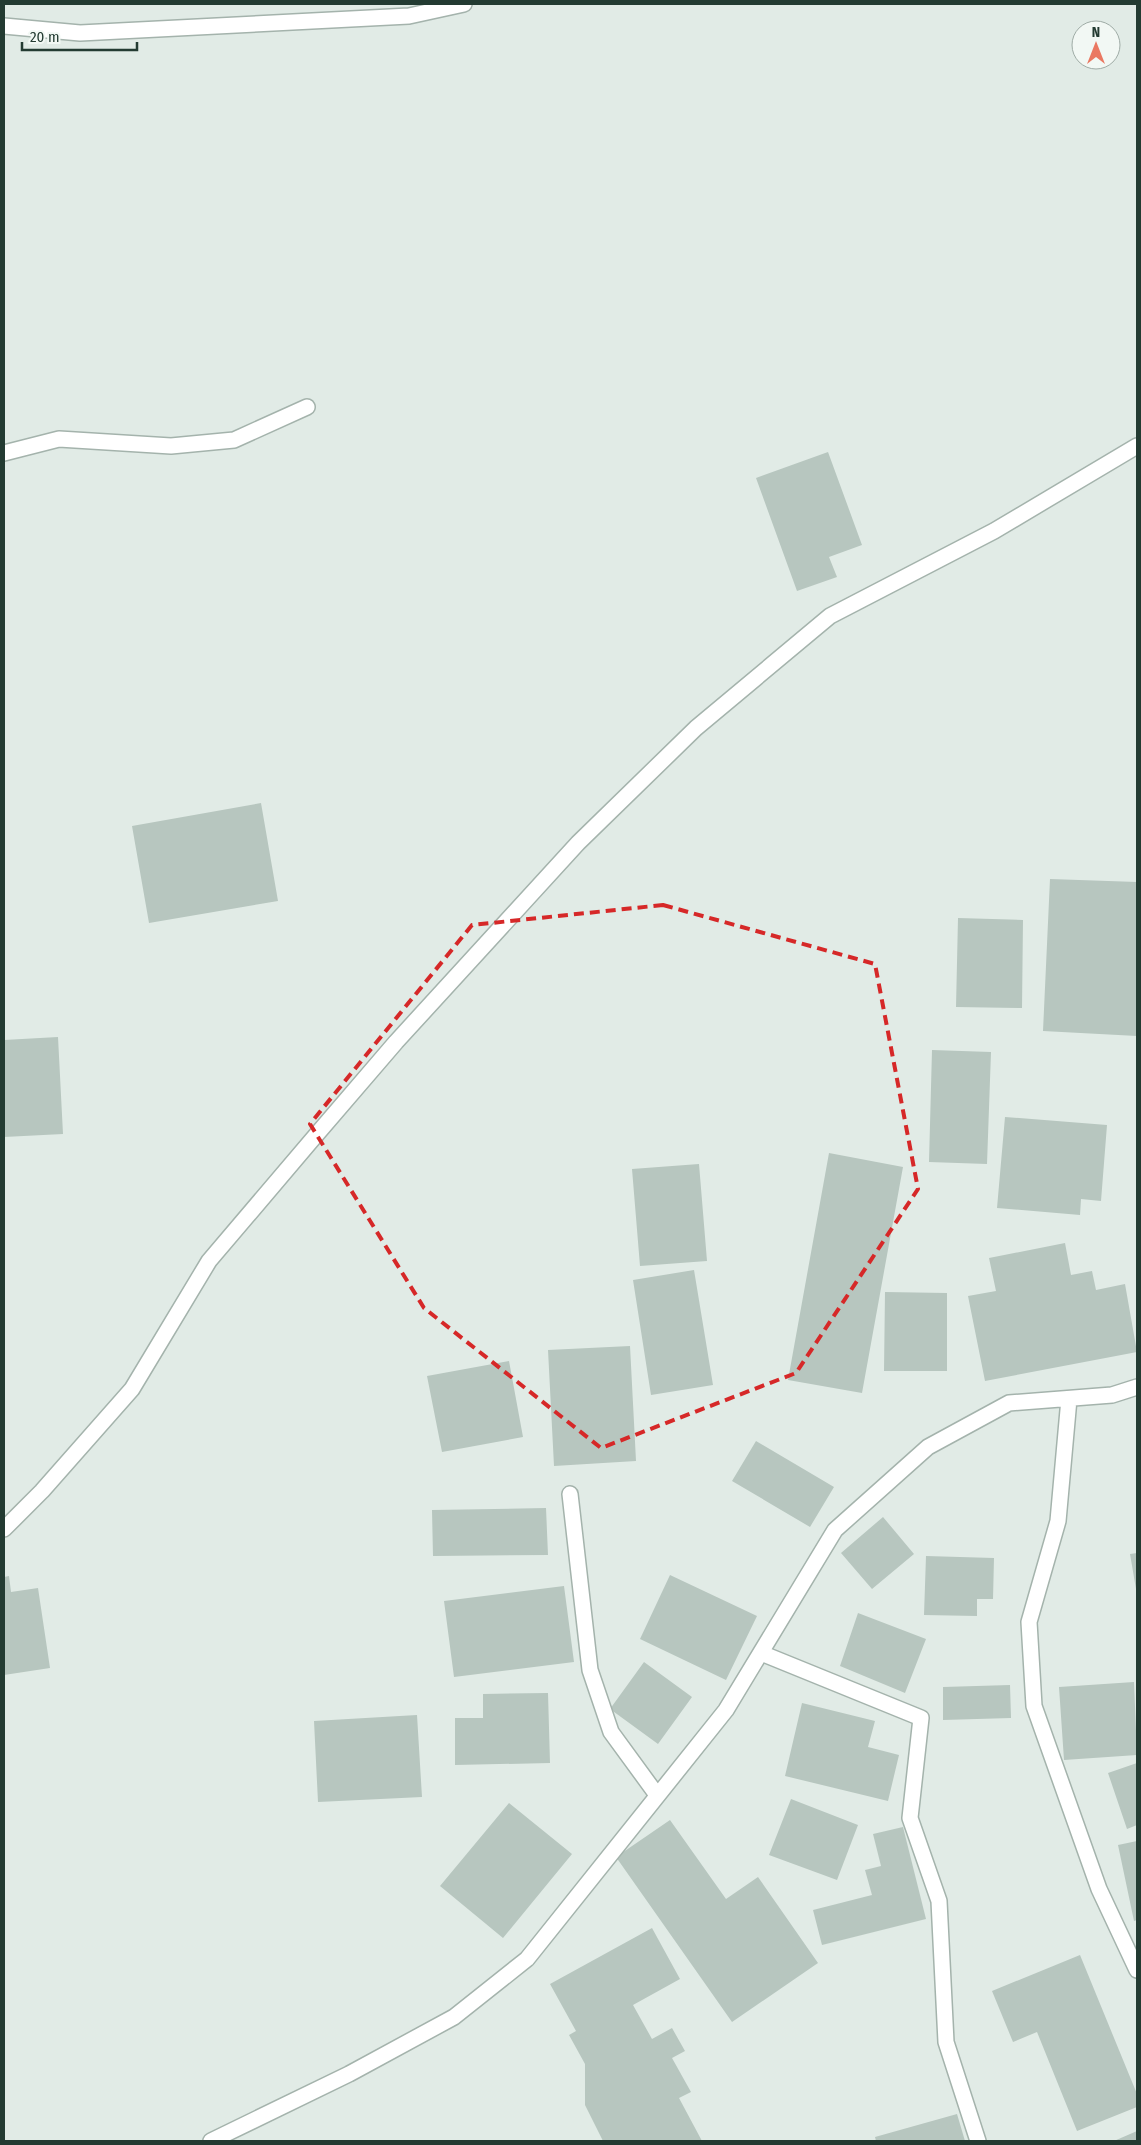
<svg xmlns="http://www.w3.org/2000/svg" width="1141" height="2145" font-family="'Fira Sans Condensed',sans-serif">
<rect width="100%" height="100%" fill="#e1ebe6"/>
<path fill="#b7c6bf" d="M 828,452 L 862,545 L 829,557 L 837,577 L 797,591 L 756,478 Z
M 261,803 L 278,901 L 149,923 L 132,826 Z
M 1050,879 L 1137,882 L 1137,1036 L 1043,1031 Z
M 958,918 L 1023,920 L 1022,1008 L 956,1007 Z
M 58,1037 L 63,1134 L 4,1137 L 4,1040 Z
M 932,1050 L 991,1052 L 987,1164 L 929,1162 Z
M 1005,1117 L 1107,1125 L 1101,1201 L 1081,1199 L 1080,1215 L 997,1208 Z
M 829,1153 L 903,1167 L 862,1393 L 788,1380 Z
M 699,1164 L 707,1261 L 640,1266 L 632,1169 Z
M 1065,1243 L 1071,1275 L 1092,1271 L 1096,1290 L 1125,1284 L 1137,1352 L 985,1381 L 968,1296 L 996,1291 L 989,1258 Z
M 694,1270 L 713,1385 L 651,1395 L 633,1280 Z
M 885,1292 L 947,1293 L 947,1371 L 884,1371 Z
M 630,1346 L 636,1461 L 554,1466 L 548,1350 Z
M 509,1361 L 523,1437 L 442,1452 L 427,1376 Z
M 756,1441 L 834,1487 L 810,1527 L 732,1481 Z
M 546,1508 L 548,1555 L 433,1556 L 432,1510 Z
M 883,1517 L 914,1554 L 872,1589 L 841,1553 Z
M 1137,1553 L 1137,1589 L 1136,1589 L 1130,1554 Z
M 926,1556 L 994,1558 L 993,1599 L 977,1599 L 977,1616 L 924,1615 Z
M 670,1575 L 757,1616 L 726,1680 L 640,1639 Z
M 9,1576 L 11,1592 L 38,1588 L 50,1668 L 4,1675 L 4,1577 Z
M 564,1586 L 574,1662 L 454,1677 L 444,1601 Z
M 858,1613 L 926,1639 L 905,1693 L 840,1666 Z
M 644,1662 L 692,1697 L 658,1744 L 610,1709 Z
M 1134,1682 L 1137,1755 L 1064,1760 L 1059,1687 Z
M 1010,1685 L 1011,1718 L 943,1720 L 943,1687 Z
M 548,1693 L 550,1763 L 455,1765 L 455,1718 L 483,1718 L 483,1694 Z
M 802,1703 L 875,1721 L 868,1747 L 899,1755 L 888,1801 L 785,1776 Z
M 417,1715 L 422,1797 L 318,1802 L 314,1721 Z
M 1137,1763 L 1137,1825 L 1127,1829 L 1108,1773 Z
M 791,1799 L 858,1825 L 837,1880 L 769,1855 Z
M 509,1803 L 572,1854 L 503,1938 L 440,1886 Z
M 670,1820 L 726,1899 L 758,1877 L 818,1963 L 732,2022 L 616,1857 Z
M 903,1827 L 926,1919 L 822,1945 L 813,1910 L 872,1895 L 865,1870 L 881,1866 L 873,1834 Z
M 1137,1841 L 1137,1920 L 1134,1921 L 1118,1845 Z
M 652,1928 L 680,1979 L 633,2005 L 652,2039 L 672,2028 L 685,2051 L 672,2058 L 691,2092 L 679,2098 L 702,2141 L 603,2141 L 585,2105 L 585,2064 L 569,2035 L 576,2031 L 550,1984 Z
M 1080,1955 L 1137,2094 L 1137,2107 L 1077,2131 L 1037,2032 L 1013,2042 L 992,1991 Z
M 957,2114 L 965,2141 L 876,2141 L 875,2137 Z
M 1137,2131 L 1137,2141 L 1114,2141 Z"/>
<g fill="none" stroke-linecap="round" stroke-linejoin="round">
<g stroke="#a4b3ac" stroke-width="18">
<path id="street" d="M 4,26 L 80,33 L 409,16 L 464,4
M 4,453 L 59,439 L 171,446 L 234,440 L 307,407
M 1069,1399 L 1058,1521 L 1029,1622 L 1034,1706 L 1099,1889 L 1137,1970
M 570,1494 L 590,1670 L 611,1732 L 657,1795
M 4,1529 L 42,1491 L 132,1389 L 209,1261 L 311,1141 L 396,1042 L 578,843 L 696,728 L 830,616 L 994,531 L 1137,446
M 761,1653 L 921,1718 L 910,1818 L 939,1901 L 946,2042 L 978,2141
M 211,2141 L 349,2074 L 454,2017 L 527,1959 L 726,1710 L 835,1530 L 928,1447 L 1009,1403 L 1112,1395 L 1137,1387"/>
</g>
<use href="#street" stroke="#fff" stroke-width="15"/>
</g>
<path fill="none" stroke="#d62828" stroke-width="4" stroke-dasharray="10 6" stroke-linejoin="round" d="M 663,905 L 875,964 L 918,1189 L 796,1373 L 601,1448 L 424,1308 L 310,1124 L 472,925 Z"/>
<rect width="1141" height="2145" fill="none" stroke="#233b32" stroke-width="10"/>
<g transform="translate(1096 45)"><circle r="24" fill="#f2f8f4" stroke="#9faca6"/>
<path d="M0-4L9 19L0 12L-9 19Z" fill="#ea7861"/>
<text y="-8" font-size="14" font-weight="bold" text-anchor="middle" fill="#233b32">N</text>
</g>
<path d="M22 42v8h115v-8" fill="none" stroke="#233b32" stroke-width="2.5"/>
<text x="30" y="42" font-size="15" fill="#233b32" stroke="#f2f8f4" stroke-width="4" paint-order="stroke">20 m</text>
</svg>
